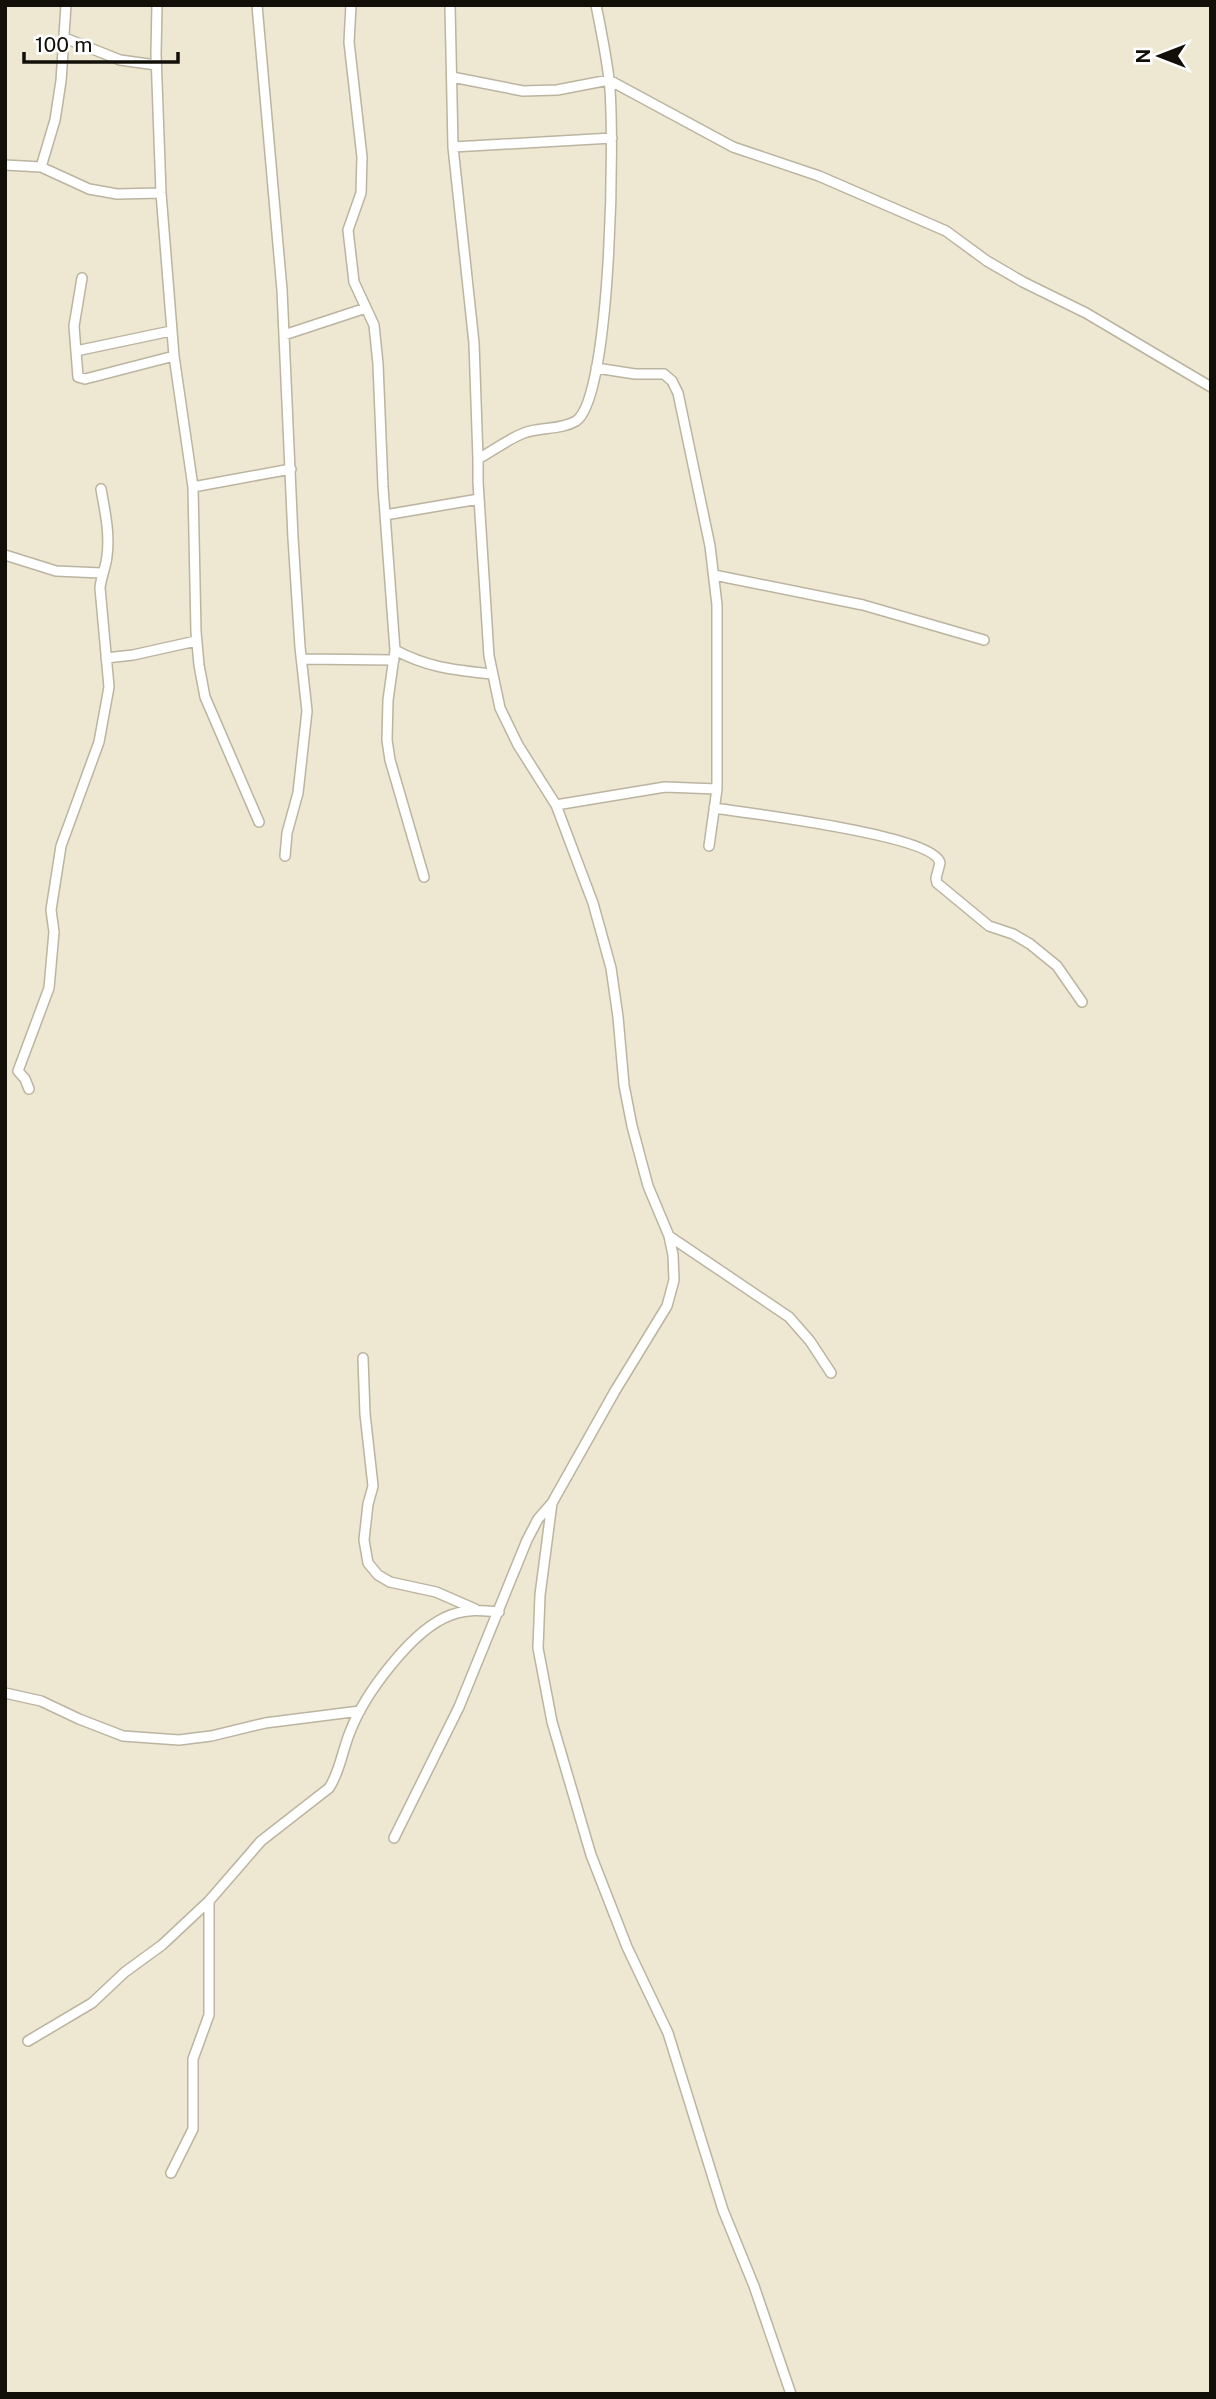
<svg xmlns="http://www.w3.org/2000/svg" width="1216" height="2399" font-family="'Public Sans',sans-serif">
<rect width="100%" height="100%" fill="#eee7d2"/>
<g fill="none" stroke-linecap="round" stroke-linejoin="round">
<g stroke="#bbb4a0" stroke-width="12">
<path id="street" d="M 157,5 L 156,54 L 161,193 L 174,356 L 193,487 L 196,632 L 199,665 L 205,697 L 259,822
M 257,5 L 282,290 L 293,538 L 300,647 L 307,711 L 298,793 L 287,833 L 285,856
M 351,5 L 349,42 L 362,157 L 361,193 L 348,230 L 354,282 L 374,325 L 378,364 L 383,487 L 395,650 L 388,700 L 387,740 L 390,760 L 424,877
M 450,5 L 453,147 L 474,343 L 478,459
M 596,5 C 601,30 606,54 609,79 C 615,128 612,397 576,421 C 561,430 540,427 524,433 C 508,439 493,451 478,459 L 478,482 L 489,656 L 500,708 L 518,745 L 556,805 L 593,903 L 611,968 L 618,1017 L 624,1085 L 632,1126 L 648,1186 L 669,1236 L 673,1255 L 674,1280 L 667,1306 L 615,1391 L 552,1503 L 540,1595 L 538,1648 L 552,1722 L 591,1855 L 627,1947 L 668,2033 L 723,2210 L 754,2286 L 791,2394
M 65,38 L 120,60 L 156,65
M 452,77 L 523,91 L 557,90 L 609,80 L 733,147 L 819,176 L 946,231 L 987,261 L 1023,282 L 1086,313 L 1211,387
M 453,147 L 612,138
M 5,165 L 41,167 L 89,189 L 117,194 L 161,193
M 41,167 L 55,120 L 61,81 L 66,5
M 82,278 L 74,326 L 78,377 L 85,379 L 174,356
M 284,335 L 366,308
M 76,351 L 171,331
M 596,368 L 635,374 L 664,374 L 672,381 L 678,393 L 710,546 L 717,605 L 717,789 L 709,846
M 193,487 L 291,469
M 385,515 L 479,499
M 5,555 L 56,571 L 101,573
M 714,575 L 863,605 L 984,640
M 395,650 C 428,668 456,670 492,674
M 106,658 L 133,655 L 196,641
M 302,659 L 394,660
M 556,805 L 665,787 L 717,789
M 714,808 C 747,813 934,835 940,863 L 936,878 L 937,883 L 989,926 L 1013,934 L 1030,944 L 1057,966 L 1082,1002
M 29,1089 L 25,1079 L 18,1071 L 49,988 L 54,932 L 51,910 L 61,846 L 99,742 L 109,687 L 100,588 C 101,577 106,567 107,556 C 110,533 105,512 101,489
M 669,1236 L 789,1317 L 810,1341 L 831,1373
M 363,1358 L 365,1414 L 373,1486 L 368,1504 L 364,1540 L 368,1563 L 378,1575 L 390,1582 L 436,1592 L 475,1609
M 5,1693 L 41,1701 L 79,1719 L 123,1736 L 179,1740 L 211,1736 L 265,1723 L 360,1711
M 394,1838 L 459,1707 L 527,1540 L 538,1519 L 552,1503
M 28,2041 L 92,2003 L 125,1972 L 162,1945 L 209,1901 L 261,1841 L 329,1788 C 340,1772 342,1751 350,1732 C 364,1695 412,1629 451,1615 C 467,1609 482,1610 499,1612
M 171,2173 L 193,2129 L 193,2059 L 209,2015 L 209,1901"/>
</g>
<use href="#street" stroke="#fff" stroke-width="9"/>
</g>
<rect width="1216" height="2399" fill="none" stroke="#110f08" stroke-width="14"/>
<g transform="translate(1160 56) rotate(270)" stroke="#ffffff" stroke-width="5" paint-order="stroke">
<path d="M0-5L12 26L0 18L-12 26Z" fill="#110f08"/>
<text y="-10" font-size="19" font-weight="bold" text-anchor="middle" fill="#110f08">N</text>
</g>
<path d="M24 52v10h154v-10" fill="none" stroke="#110f08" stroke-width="3.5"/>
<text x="35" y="52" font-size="21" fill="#110f08" stroke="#ffffff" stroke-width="5" paint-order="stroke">100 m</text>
</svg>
